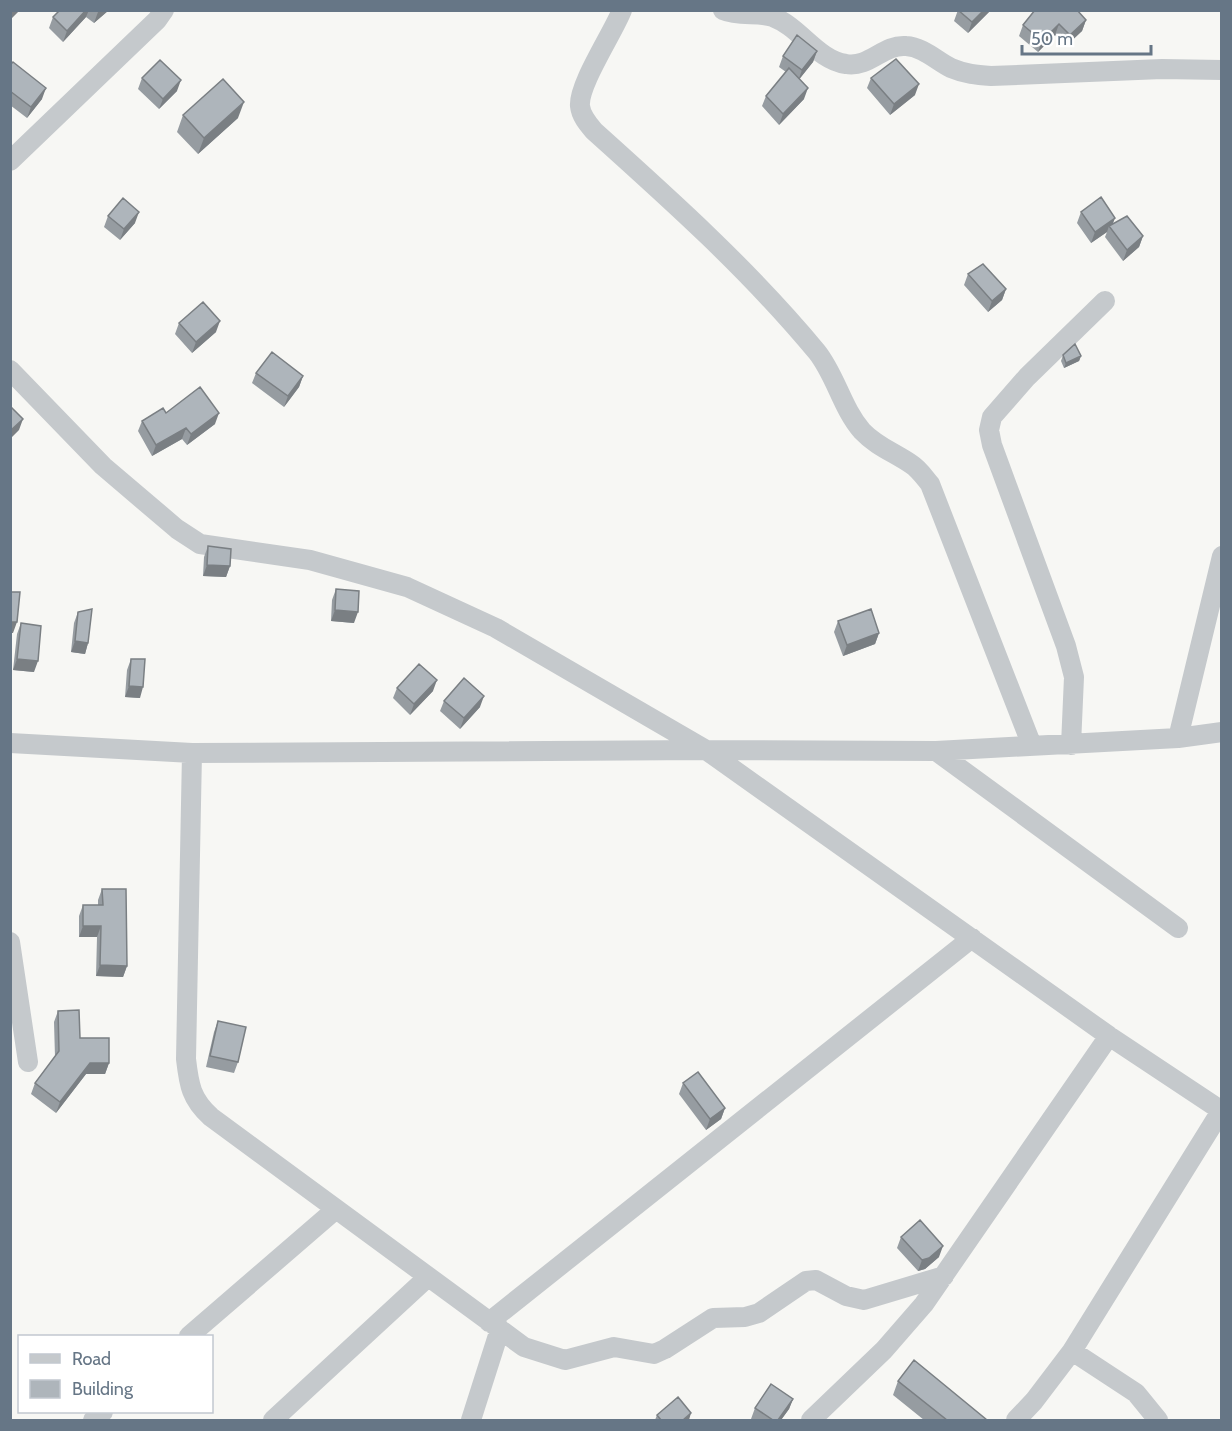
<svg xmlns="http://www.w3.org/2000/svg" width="1232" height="1431" font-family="Cabin,sans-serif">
<rect width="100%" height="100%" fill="#f7f7f4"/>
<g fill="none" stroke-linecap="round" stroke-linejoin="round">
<path stroke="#c5c9cc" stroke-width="20" d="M 622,10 C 613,33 578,85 580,106 C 581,116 588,124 594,131 C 672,201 750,271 817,352 C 836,376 842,408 862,431 C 876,446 895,453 911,464 C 919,469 924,477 930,484 L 1032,746
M 723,10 C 739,17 757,12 773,17 C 800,27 817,60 846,64 C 870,68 883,44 906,46 C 923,47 937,61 951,68 C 965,74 977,75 991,76 L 1162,69 L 1222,70
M 10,161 L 157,20 L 164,10
M 10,370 L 103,466 L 177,529 L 200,544 L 310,560 L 407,587 L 496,628 L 706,750 L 1109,1036 L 1222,1111
M 1178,738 L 1222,556
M 10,743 L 192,753 L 706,750 L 936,751 L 1178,738 L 1222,732
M 1071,745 L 1074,677 L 1066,646 L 992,445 L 989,430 L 992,417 L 1027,377 L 1105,301
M 936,751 L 1178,928
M 192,753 L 186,1059 C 189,1085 191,1099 211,1117 L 524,1347 L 565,1360 L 614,1347 L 654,1354 L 665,1349 L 713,1318 L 745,1317 L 759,1313 L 806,1281 L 816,1280 L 846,1296 L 864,1300 L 944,1276
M 10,942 L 28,1062
M 489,1322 L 972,938
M 189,1336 L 335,1210
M 1072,1351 L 1136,1393 L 1158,1420
M 93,1420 L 103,1412
M 273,1420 L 428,1277
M 471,1420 L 500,1329
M 811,1420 L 884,1350 L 924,1304 L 1109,1036
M 1016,1420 L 1034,1401 L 1072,1351 L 1221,1111"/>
</g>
<path fill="#969ca1" d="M 60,10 L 109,10 L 94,23 L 86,17 L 63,42 L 49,28 L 53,17 Z
M 958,10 L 991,10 L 968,33 L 954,21 Z
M 1086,20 L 1082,31 L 1066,46 L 1055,35 L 1038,52 L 1019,36 L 1023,25 Z
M 817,51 L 813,62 L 799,79 L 804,99 L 779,125 L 762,106 L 766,96 L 786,72 L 779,67 L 783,56 Z
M 10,65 L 42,99 L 27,118 L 10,105 Z
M 142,78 L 177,91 L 159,109 L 138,89 Z
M 871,78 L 915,95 L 890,115 L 867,88 Z
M 183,115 L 238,118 L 198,154 L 177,132 Z
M 1081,212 L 1113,223 L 1143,236 L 1139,247 L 1123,261 L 1105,237 L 1107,232 L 1091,243 L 1077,223 Z
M 108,216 L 135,223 L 120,240 L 104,227 Z
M 968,274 L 1006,289 L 1002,300 L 988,312 L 964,285 Z
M 179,323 L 216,332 L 192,353 L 175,334 Z
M 1063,355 L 1081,356 L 1079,361 L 1064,368 L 1061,361 Z
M 256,373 L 303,376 L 299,387 L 284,407 L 252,383 Z
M 166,413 L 215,424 L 187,445 L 182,439 L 152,456 L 138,431 L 142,421 Z
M 208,546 L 230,566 L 226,577 L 203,576 L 204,557 Z
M 336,589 L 354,623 L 331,621 L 332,600 Z
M 78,612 L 88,643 L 85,654 L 71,652 L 74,623 Z
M 838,621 L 879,633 L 875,644 L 843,656 L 834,632 Z
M 21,623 L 34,672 L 13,670 L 17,634 Z
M 131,659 L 140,698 L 125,697 L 127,670 Z
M 397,688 L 433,691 L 410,715 L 393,698 Z
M 444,701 L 480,707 L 460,729 L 440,711 Z
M 102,889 L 127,966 L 123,977 L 96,976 L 97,937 L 79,937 L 79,916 L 83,905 L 98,905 L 98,900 Z
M 58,1011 L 80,1038 L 109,1063 L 105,1074 L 86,1074 L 56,1113 L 31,1094 L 35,1083 L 55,1057 L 54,1022 Z
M 218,1021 L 238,1062 L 234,1073 L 206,1067 L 214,1032 Z
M 683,1083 L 725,1108 L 721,1119 L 706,1130 L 679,1094 Z
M 901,1237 L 939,1257 L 925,1269 L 918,1271 L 897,1248 Z
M 898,1381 L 987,1420 L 924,1420 L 893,1395 Z
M 793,1399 L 789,1409 L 781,1420 L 754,1420 L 751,1419 L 755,1408 Z
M 657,1415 L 689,1420 L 655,1420 Z"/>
<path fill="#7a7f83" d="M 13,10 L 20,10 L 10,20 L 10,14 Z
M 86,10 L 89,10 L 86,17 L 63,42 L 67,31 Z
M 100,10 L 109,10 L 94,23 L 98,12 Z
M 984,10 L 991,10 L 968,33 L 972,22 Z
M 1086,20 L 1082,31 L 1066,46 L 1070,35 Z
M 1059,24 L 1055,35 L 1038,52 L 1042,41 Z
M 817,51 L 813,62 L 798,81 L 802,70 Z
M 181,80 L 177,91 L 159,109 L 163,99 Z
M 919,84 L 915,95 L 890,115 L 894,104 Z
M 46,88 L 42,99 L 27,118 L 31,107 Z
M 808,88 L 804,99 L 779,125 L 783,114 Z
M 244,102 L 238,118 L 198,154 L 204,138 Z
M 139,212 L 135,223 L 120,240 L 124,229 Z
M 1115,218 L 1111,229 L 1109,226 L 1107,232 L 1091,243 L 1095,232 Z
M 1143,236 L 1139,247 L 1123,261 L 1127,250 Z
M 1006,289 L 1002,300 L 988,312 L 992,301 Z
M 220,321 L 216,332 L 192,353 L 196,342 Z
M 1081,356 L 1079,361 L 1064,368 L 1066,363 Z
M 303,376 L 299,387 L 284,407 L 288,396 Z
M 219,413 L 215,424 L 187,445 L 191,434 Z
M 23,419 L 19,430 L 10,439 L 10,431 Z
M 186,428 L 182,439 L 152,456 L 156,445 Z
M 207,565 L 230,566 L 226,577 L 203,576 Z
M 335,610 L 358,612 L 354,623 L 331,621 Z
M 10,622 L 17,622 L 13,633 L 10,633 Z
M 879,633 L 875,644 L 843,656 L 847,645 Z
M 75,641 L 88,643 L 85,654 L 71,652 Z
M 17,659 L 38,661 L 34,672 L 13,670 Z
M 437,680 L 433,691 L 410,715 L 414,704 Z
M 129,686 L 143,687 L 140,698 L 125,697 Z
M 484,696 L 480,707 L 460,729 L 464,718 Z
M 83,926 L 101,926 L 97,937 L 79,937 Z
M 100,965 L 127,966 L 123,977 L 96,976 Z
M 90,1063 L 109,1063 L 105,1074 L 86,1074 L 56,1113 L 60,1102 Z
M 725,1108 L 721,1119 L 706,1130 L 710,1119 Z
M 943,1246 L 939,1257 L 925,1269 L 918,1271 L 922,1260 Z
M 793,1399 L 789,1409 L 781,1420 L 778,1420 Z
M 691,1413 L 689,1420 L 683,1420 Z"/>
<path fill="#aeb5bb" stroke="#7a7f83" stroke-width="1.5" d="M 60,10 L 86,10 L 67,31 L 53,17 Z
M 958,10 L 984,10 L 972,22 Z
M 1035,10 L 1077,10 L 1086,20 L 1070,35 L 1059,24 L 1042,41 L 1023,25 Z
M 797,35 L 817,51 L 802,70 L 783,56 Z
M 896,59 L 919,84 L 894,104 L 871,78 Z
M 160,60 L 181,80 L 163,99 L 142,78 Z
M 13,62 L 46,88 L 31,107 L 10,91 L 10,65 Z
M 789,68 L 808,88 L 783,114 L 766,96 Z
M 223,79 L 244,102 L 204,138 L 183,115 Z
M 1101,197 L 1115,218 L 1095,232 L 1081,212 Z
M 123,198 L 139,212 L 124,229 L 108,216 Z
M 1127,216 L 1143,236 L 1127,250 L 1109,226 Z
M 983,264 L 1006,289 L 992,301 L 968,274 Z
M 203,302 L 220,321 L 196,342 L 179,323 Z
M 1075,344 L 1081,356 L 1066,363 L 1063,355 Z
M 272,352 L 303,376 L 288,396 L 256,373 Z
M 200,387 L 219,413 L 191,434 L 186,428 L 156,445 L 142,421 L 163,408 L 166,413 Z
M 10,406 L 23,419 L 10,431 Z
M 208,546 L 231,549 L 230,566 L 207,565 Z
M 336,589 L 359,591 L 358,612 L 335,610 Z
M 10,592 L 20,592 L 17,622 L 10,622 Z
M 92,609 L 88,643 L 75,641 L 78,612 Z
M 871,609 L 879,633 L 847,645 L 838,621 Z
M 21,623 L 41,626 L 38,661 L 17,659 Z
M 131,659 L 145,659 L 143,687 L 129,686 Z
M 419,664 L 437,680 L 414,704 L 397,688 Z
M 464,678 L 484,696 L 464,718 L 444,701 Z
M 102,889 L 126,889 L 127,966 L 100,965 L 101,926 L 83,926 L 83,905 L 103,905 Z
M 79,1010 L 80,1038 L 109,1038 L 109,1063 L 90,1063 L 60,1102 L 35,1083 L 59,1051 L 58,1011 Z
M 218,1021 L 246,1027 L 238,1062 L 210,1056 Z
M 698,1072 L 725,1108 L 710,1119 L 683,1083 Z
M 920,1220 L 943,1246 L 929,1258 L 922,1260 L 901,1237 Z
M 914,1360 L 987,1420 L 947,1420 L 898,1381 Z
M 771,1384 L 793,1399 L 778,1420 L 773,1420 L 755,1408 Z
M 678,1397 L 691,1413 L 683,1420 L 661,1420 L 657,1415 Z"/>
<rect width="1232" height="1431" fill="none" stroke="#667686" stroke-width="24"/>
<rect x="18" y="1335" width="195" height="78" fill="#ffffff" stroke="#c2c8cf" stroke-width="1.5"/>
<rect x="30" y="1354" width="30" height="9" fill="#c5c9cc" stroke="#c2c8cf" stroke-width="1.5"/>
<text x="72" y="1365" font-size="18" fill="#667686">Road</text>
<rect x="30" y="1380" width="30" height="18" fill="#aeb5bb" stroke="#c2c8cf" stroke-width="1.5"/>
<text x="72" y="1395" font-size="18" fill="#667686">Building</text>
<path d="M1022 45v9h129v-9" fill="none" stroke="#667686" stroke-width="3"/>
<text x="1031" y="45" font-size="18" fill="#667686" stroke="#ffffff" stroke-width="4.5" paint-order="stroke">50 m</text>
</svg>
